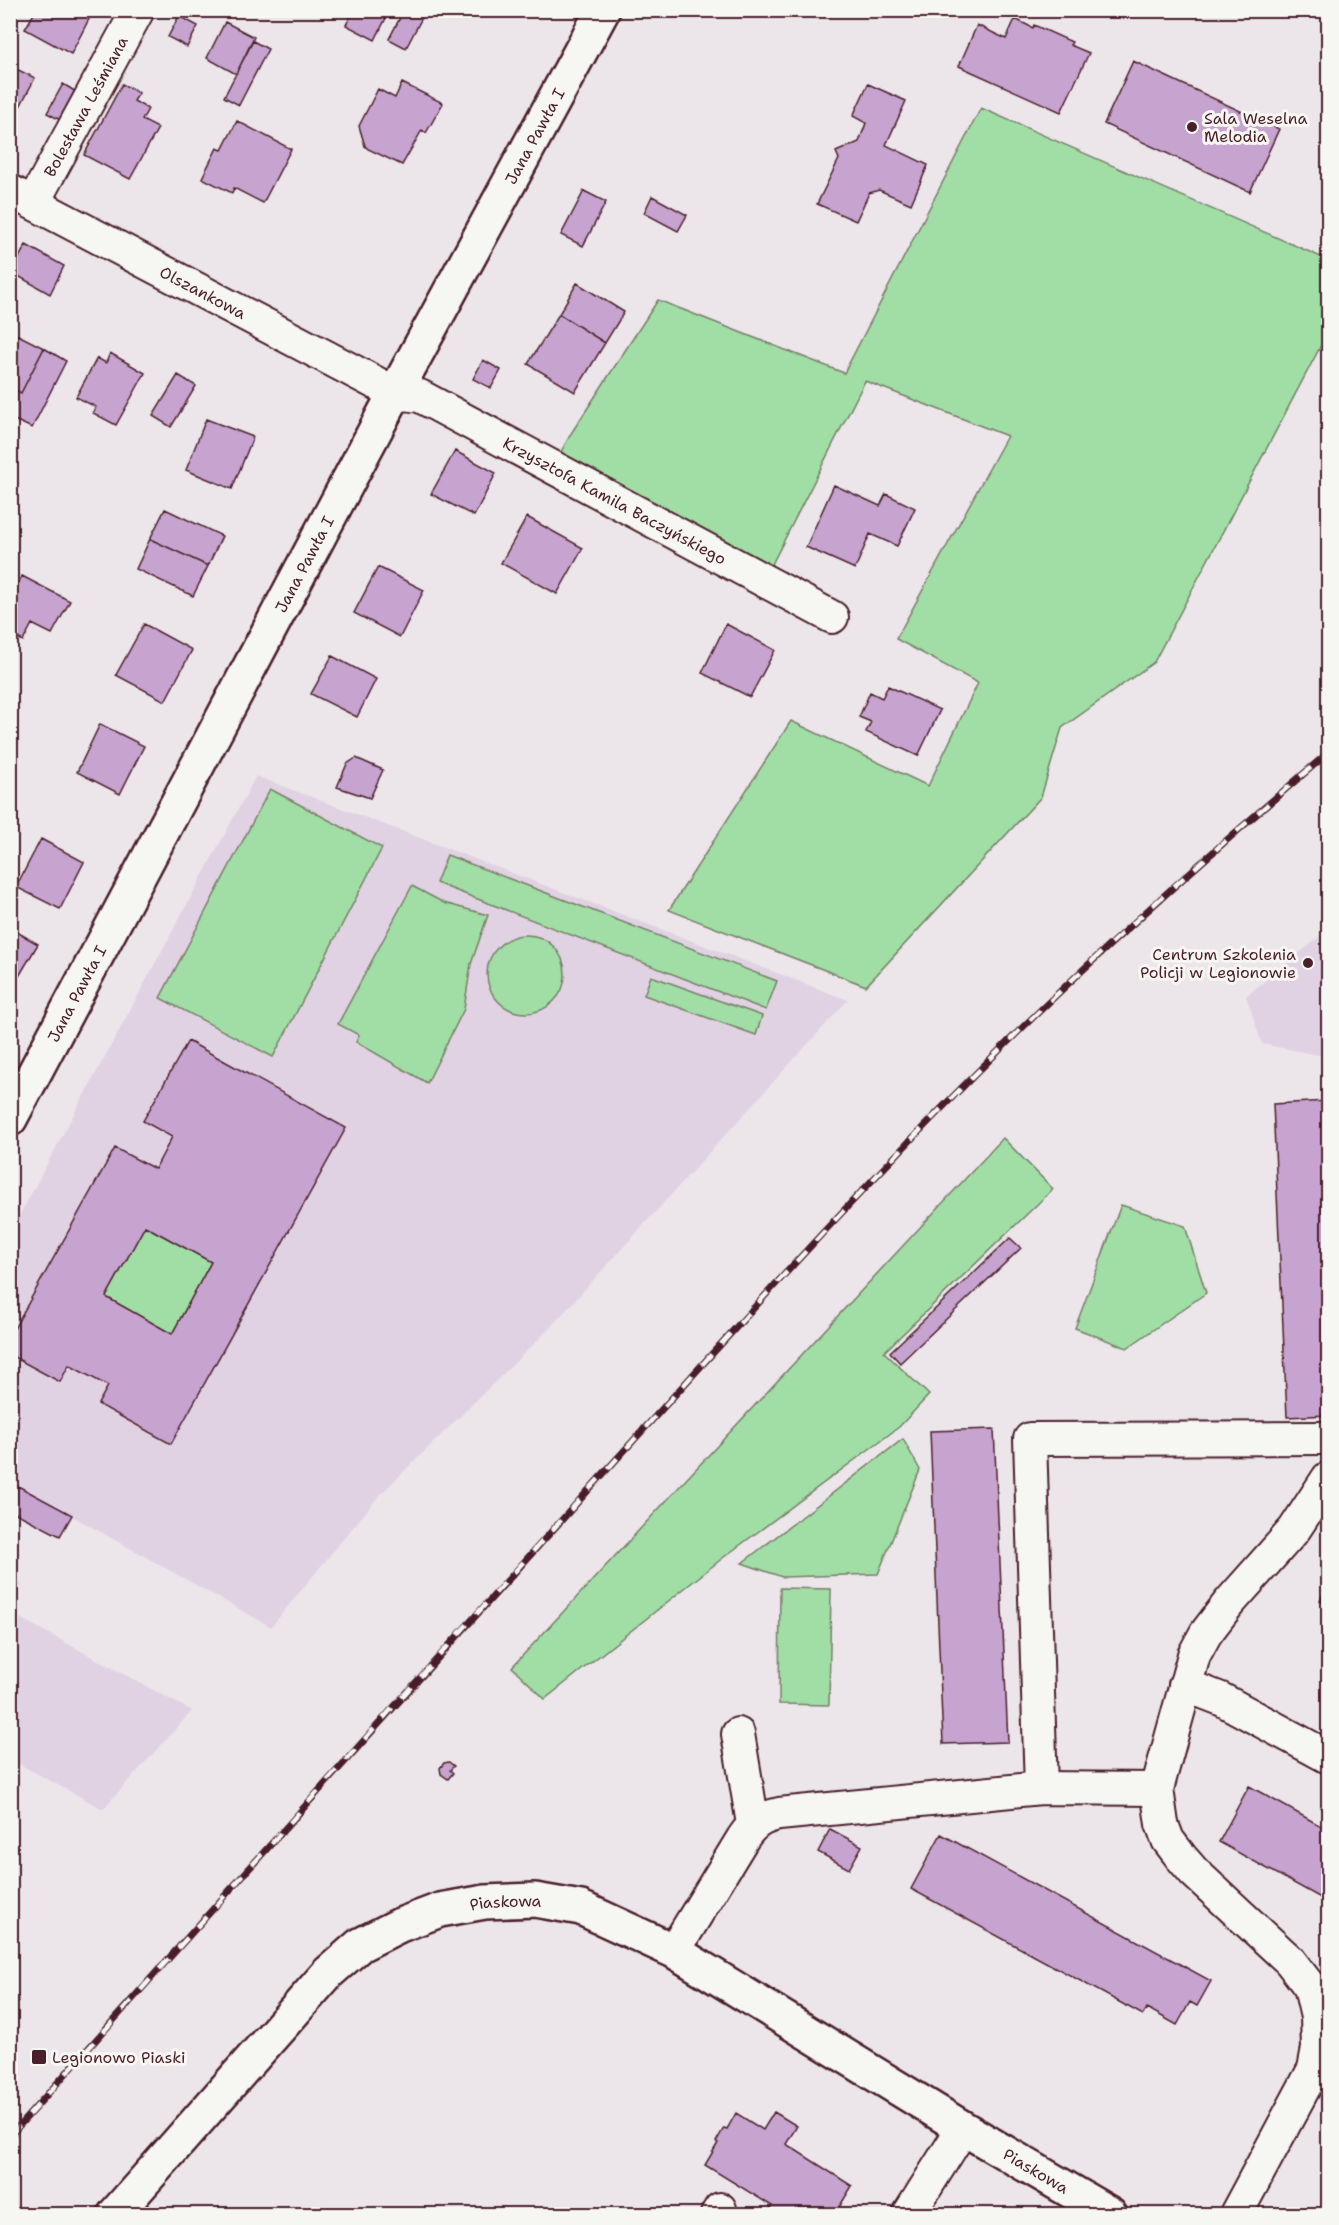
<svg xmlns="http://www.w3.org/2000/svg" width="1339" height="2225" font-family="'Shantell Sans',sans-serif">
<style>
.built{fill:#e1d2e3}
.green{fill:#a1dea5;stroke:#767e68;stroke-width:1.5}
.building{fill:#c6a4cf;stroke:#4a1f2b;stroke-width:1.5;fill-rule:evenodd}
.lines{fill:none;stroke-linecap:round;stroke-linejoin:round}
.street-casing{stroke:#4a1f2b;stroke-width:36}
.secondary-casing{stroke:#4a1f2b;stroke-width:38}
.street{stroke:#f6f6f2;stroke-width:32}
.secondary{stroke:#f6f6f2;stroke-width:33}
.rail-casing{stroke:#4a1f2b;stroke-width:7}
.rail{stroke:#f6f6f2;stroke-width:4.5;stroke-dasharray:14;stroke-linecap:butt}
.poi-dot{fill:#4a1f2b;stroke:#f6f6f2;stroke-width:2}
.labels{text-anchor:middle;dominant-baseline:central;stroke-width:6;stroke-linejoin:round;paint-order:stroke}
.street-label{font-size:16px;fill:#4a1f2b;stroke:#f6f6f2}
.poi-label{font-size:16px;fill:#4a1f2b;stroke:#f6f6f2;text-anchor:start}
</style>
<rect width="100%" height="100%" fill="#ece6eb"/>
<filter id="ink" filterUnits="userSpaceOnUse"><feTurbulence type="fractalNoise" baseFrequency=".0167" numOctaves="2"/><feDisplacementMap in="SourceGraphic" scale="12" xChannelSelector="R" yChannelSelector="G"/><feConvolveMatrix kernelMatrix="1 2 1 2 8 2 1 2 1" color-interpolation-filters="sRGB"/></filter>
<g filter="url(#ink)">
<path class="built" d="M256 776 848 1000 548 1330 378 1497 271 1627 11 1482V1231Z
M1328 930V1057L1262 1044 1246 996Z
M11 1613 192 1711 103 1809 11 1760Z"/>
<path class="green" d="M981 108 1328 260V332L1154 662 1062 728 1041 797 866 986 669 910 791 721 928 786 978 683 896 639 1007 436 865 381 768 572 557 459 572 432 658 300 844 373Z
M270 789 382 848 273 1057 160 998Z
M447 855 777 981 766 1010 436 883Z
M412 886 444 903 488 915 471 964 464 1009 427 1083 356 1042 359 1035 338 1024Z
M487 974a39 39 0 1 1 78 0a39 39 0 1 1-78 0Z
M651 976 762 1016 756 1035 644 995Z
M1003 1138 1053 1189 884 1352 929 1395 899 1427 724 1557 545 1699 512 1667Z
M1121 1205 1185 1226 1206 1293 1127 1348 1075 1328Z
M145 1226 211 1262 172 1334 106 1297Z
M903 1439 920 1470 878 1574 782 1577 742 1563Z
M780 1588 831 1589 829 1705 779 1704Z"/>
<path class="building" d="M36 10H78L90 17 71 54 25 29Z
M78 10H94L90 17Z
M354 10H390L375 40 346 25Z
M404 10H426L406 48 389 39Z
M179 16 198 26 187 47 168 37Z
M1015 19 1033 28 1034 25 1072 42 1070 45 1089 53 1061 112 959 66 977 25 1006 39Z
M225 22 254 37 236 74 207 58Z
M253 41 268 49 239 105 224 97Z
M1133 61 1279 129 1250 192 1104 124Z
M10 66 35 78 16 114 10 111Z
M402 83 443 103 426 133 422 130 402 165 368 149 365 146 359 126 378 89 395 98Z
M63 84 78 93 62 121 47 113Z
M122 84 139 93 134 101 148 109 142 120 158 128 130 179 84 155Z
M868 84 906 101 886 145 928 165 911 204 879 190 869 193 856 221 817 204 839 159 836 152 859 142 866 123 853 116Z
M237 121 291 149 263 203 234 188 232 193 202 178 217 148 222 150Z
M584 191 606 202 583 246 561 235Z
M652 196 687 215 678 231 644 213Z
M26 245 64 266 50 294 11 272Z
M577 283 624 312 605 343 559 314Z
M559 314 605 343 575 392 528 364Z
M10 331 44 348 21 393 10 387Z
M44 348 66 361 32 428 10 418V391L12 388 21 393Z
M110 353 145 373 116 425 93 413 96 407 76 397 97 358 106 363Z
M483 360 501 370 491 388 473 379Z
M178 375 196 386 171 427 153 416Z
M206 419 253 437 232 489 186 470Z
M455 451 496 473 474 516 431 494Z
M834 485 880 506 886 494 915 508 897 546 870 534 855 569 806 547Z
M165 509 222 536 208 566 150 539Z
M527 517 583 548 557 594 501 563Z
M150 539 208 566 193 596 136 569Z
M378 567 424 590 400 637 354 613Z
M22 576 70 601 52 634 32 624 23 641 10 634V598Z
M144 624 192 650 165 701 116 675Z
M726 624 775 650 750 697 702 673Z
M332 656 376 679 357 717 311 694Z
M888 686 940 710 918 756 866 732 871 722 859 717 870 692 882 698Z
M100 724 144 746 120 794 77 772Z
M356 758 383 770 370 798 337 787 347 764Z
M41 839 84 862 60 909 16 887Z
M10 928 38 944 18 978 10 974Z
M188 1041 346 1128 171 1444 98 1404 108 1386 69 1365 60 1382 10 1355V1336L115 1148 155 1169 172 1137 143 1121ZM145 1226 211 1262 172 1334 106 1297Z
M1328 1101V1415L1287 1417 1273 1104Z
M1010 1238 1021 1248 900 1363 890 1352Z
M994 1429 1008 1742 943 1744 930 1431Z
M18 1486 72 1515 60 1536 10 1510V1500Z
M10 1580 19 1585 10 1601Z
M1328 1585V1605L1320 1600Z
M449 1762 454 1766 450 1770 453 1773 448 1779 441 1774 440 1768 444 1763Z
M1249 1786 1328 1830V1902L1219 1842Z
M830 1829 862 1846 849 1869 818 1852Z
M941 1834 1211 1981 1197 2006 1190 2002 1177 2025 1147 2008 1143 2015 911 1889Z
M774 2112 797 2126 786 2144 852 2186 835 2214H767L772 2206 705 2165 718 2143 716 2142 724 2128 727 2129 736 2113 763 2130Z"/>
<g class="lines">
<g class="street-casing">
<g id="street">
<path id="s1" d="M10 191 395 393 420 396 832 617"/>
<path id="s2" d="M33 203 138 10"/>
<path d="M1185 1685 1221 1699 1328 1757"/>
<path d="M738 1734 753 1824"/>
<path d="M1041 1788 1030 1439 1328 1438"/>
<path d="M674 1951 743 1838C753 1823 761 1818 779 1814L1041 1788 1157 1789"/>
<path d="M717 2214 720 2209"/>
<path d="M909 2214 963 2128"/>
<path d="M1236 2214 1314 2069 1318 2048 1317 2017 1310 1987 1290 1961 1194 1872 1181 1857 1168 1840 1162 1824 1157 1789 1194 1655 1206 1633 1229 1603 1294 1530 1328 1478"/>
</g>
</g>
<g class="secondary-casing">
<g id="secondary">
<path id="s3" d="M10 1119 395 393 603 10"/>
<path id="s4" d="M115 2214 328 1973 360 1945 400 1925 440 1910 485 1902 535 1900 581 1908 674 1951 963 2128 1110 2214"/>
</g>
</g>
<use href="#street" class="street"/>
<use href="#secondary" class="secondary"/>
<g class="rail-casing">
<path id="rail" d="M10 2136C205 1919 398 1700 594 1484 734 1330 872 1174 1021 1029 1120 932 1223 842 1328 753"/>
</g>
<use href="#rail" class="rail"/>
</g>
</g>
<g class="poi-dot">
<circle cx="1192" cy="127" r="6"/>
<circle cx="1308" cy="963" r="6"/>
<rect x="31" y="2049" width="16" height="16" rx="3"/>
</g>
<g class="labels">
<g class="street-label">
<text stroke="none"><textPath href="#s2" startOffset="110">Bolesława Leśmiana</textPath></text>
<text stroke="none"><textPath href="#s3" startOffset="1114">Jana Pawła I</textPath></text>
<text stroke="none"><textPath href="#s1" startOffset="218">Olszankowa</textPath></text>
<text stroke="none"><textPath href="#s1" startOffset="681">Krzysztofa Kamila Baczyńskiego</textPath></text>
<text stroke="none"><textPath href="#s3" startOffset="628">Jana Pawła I</textPath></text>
<text stroke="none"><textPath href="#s3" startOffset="142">Jana Pawła I</textPath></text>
<text stroke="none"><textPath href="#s4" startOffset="518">Piaskowa</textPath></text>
<text stroke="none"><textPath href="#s4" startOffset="1120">Piaskowa</textPath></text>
</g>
<g class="poi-label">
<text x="1204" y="118">Sala Weselna<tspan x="1204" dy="18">Melodia</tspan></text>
<text x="1296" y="954" text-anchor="end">Centrum Szkolenia<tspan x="1296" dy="18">Policji w Legionowie</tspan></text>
<text x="52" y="2057">Legionowo Piaski</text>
</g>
</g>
<rect width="1339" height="2225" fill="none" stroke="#f6f6f2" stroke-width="36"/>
<rect x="18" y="18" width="1303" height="2189" fill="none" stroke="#4a1f2b" stroke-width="2" filter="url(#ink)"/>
</svg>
